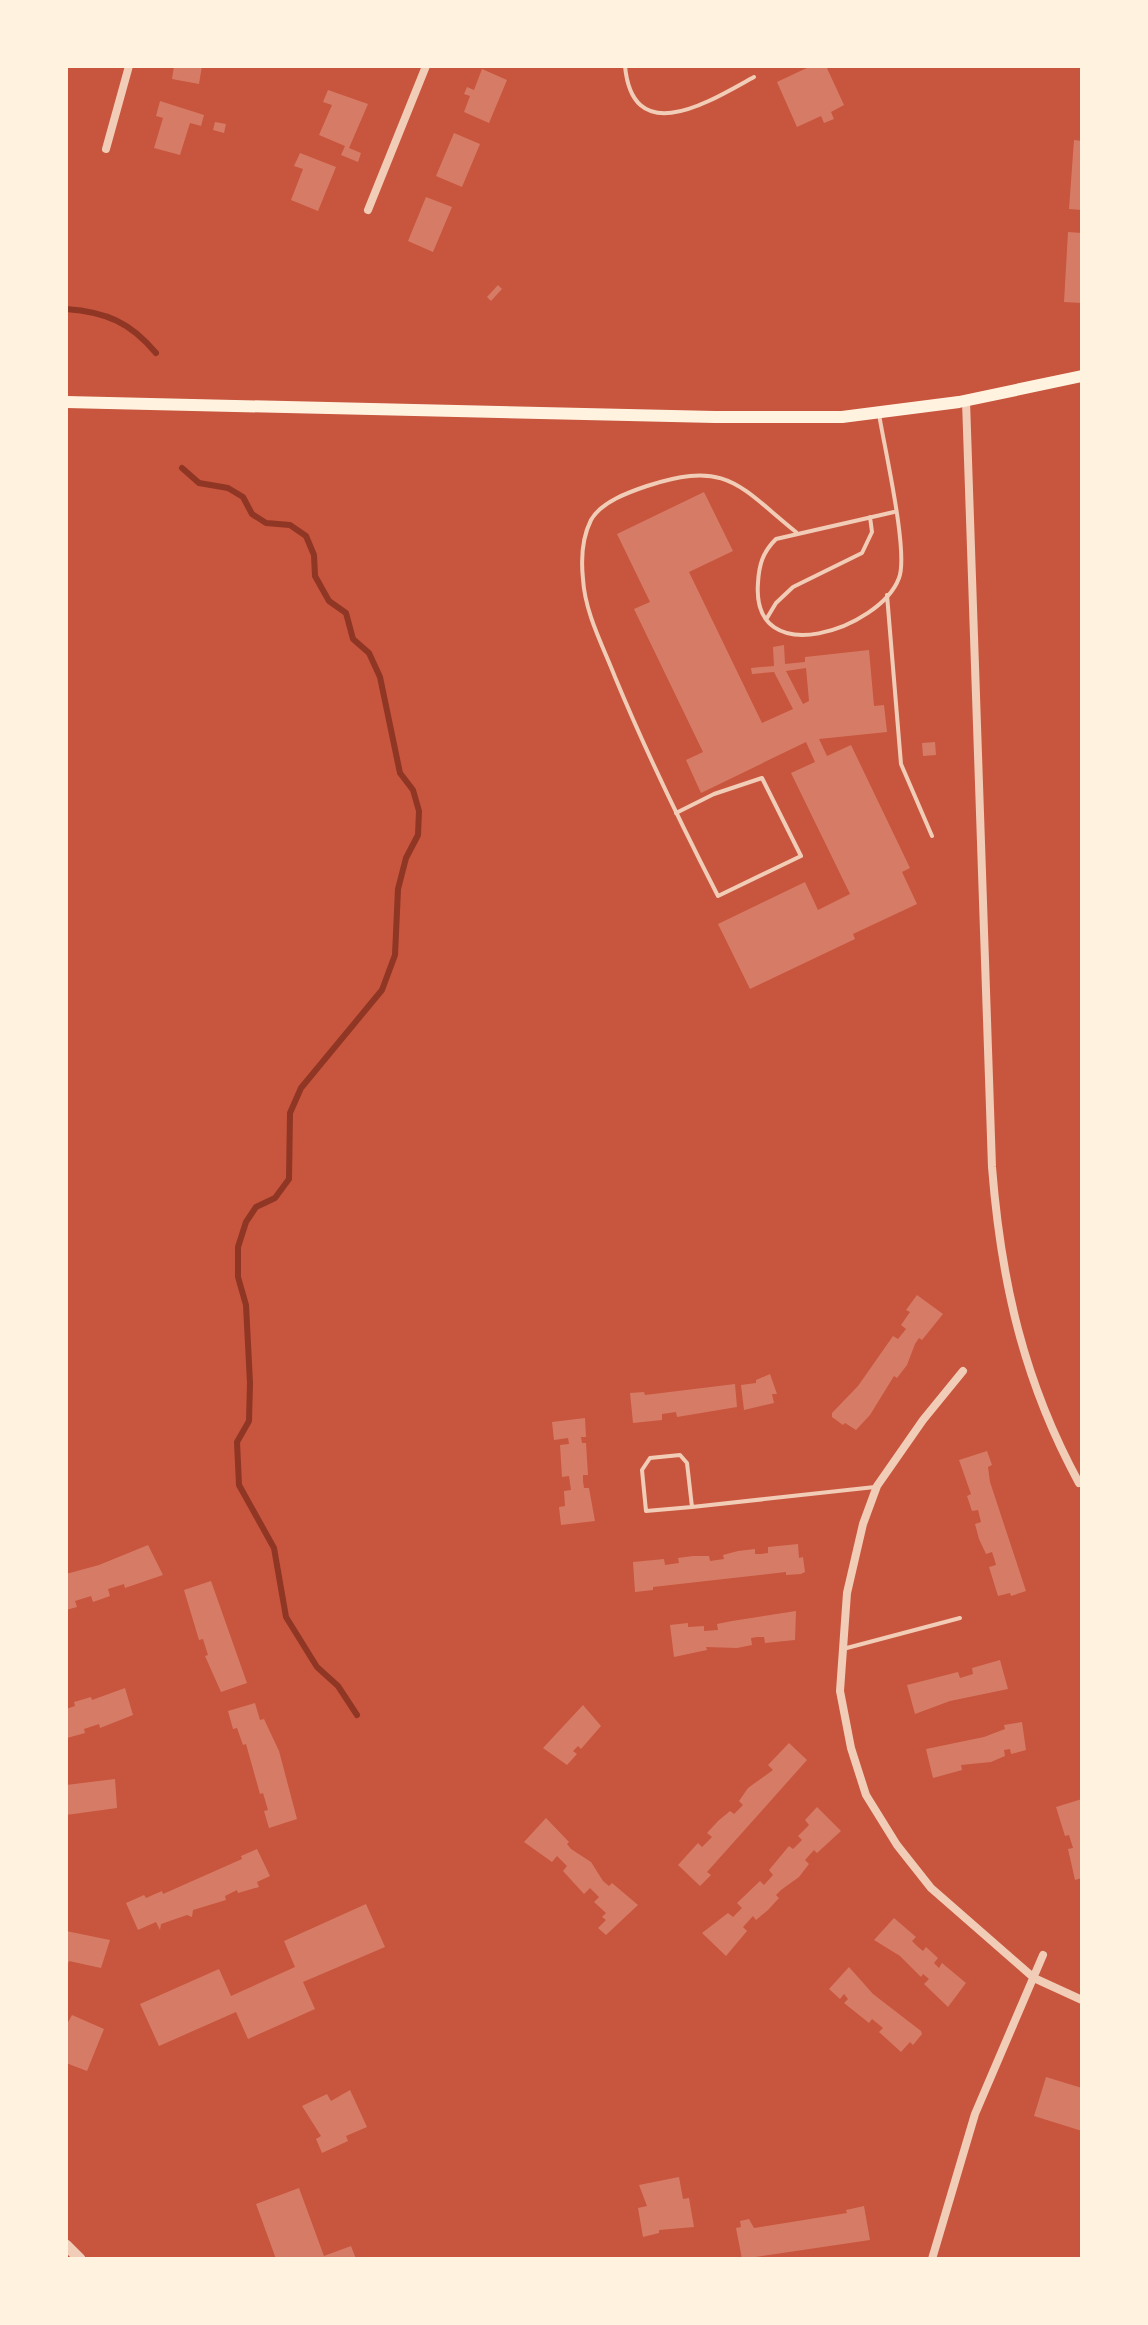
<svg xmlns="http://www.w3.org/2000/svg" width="1148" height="2325" font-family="'PT Sans Narrow',sans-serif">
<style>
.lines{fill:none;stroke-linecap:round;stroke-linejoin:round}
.stream{stroke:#8f3625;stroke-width:6}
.building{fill:#d67c66;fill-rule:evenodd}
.service{stroke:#f1ccb7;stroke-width:4}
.minor{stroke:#f1ccb7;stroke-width:8}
.tertiary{stroke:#f1ccb7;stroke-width:11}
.secondary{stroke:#fff3e0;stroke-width:12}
</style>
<rect width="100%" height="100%" fill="#c8553d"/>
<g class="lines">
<path class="stream" d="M66 309C106 312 130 322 156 353
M182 468 199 483 228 488 243 497 252 514 266 523 290 525 306 536 314 555 315 576 329 601 346 613 353 639 369 653 380 677 400 773 413 790 419 811 418 835 406 858 398 889 395 955 382 990 301 1088 290 1113 289 1179 275 1198 256 1207 246 1222 238 1247V1277L246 1305 250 1383 249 1421 237 1442 239 1485 274 1548 286 1617 317 1667 338 1686 357 1715"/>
</g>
<path class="building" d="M174 66H202L199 84 172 79Z
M811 66H826L844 105 831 112 834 119 824 123 821 116 797 127 777 82Z
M482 69 507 80 489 123 464 112 470 96 464 94 467 87 474 90Z
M328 90 368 104 349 148 361 153 358 162 341 155 345 146 319 135 332 105 323 102Z
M160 101 204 115 201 126 190 123 180 155 154 148 163 118 156 116Z
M215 122 226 124 224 133 213 130Z
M454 133 480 144 462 187 436 176Z
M1074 140 1082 141V210L1069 209Z
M300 153 336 167 318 211 291 200 303 169 294 166Z
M426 197 452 207 433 252 408 241Z
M1068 232 1082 233V303L1064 302Z
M498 285 502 289 491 301 487 297Z
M704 492 733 551 689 572 762 723 793 709 774 672 752 674 751 668 774 666 773 647 784 645 785 664 805 662V657L869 650 874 706 884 705 887 732 819 739 827 756 851 745 910 868 902 872 917 904 853 934 855 939 750 989 718 924 805 882 818 910 850 894 791 773 815 762 806 742 701 793 686 760 703 752 634 609 650 602 617 534ZM806 668 809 701 803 704 786 671Z
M935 742 936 755 923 756 922 743Z
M917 1295 943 1314 922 1340 919 1338 915 1344 907 1365 897 1378 894 1376 870 1415 856 1430 845 1423 843 1425 832 1417V1413L858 1386 893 1336 898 1339 906 1329 901 1325 910 1312 906 1310Z
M770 1374 777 1394H772L774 1403 744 1410 741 1385 756 1383V1380Z
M735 1384 737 1407 677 1417 676 1412 662 1414V1420L633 1423 630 1393 644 1392 645 1395Z
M585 1418 586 1437H581L582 1443H586L588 1475H583V1481L584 1488H589L595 1521 561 1525 559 1507 565 1506 564 1491 571 1490 569 1476 562 1477 560 1445 569 1444 568 1438 554 1440 552 1422Z
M987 1451 992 1465 988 1467 990 1482 1026 1591 1011 1596 1010 1593 998 1596 989 1567 996 1565 994 1558 992 1552 986 1554 979 1539 975 1524 981 1522 978 1510 972 1511 967 1496 971 1494 959 1460Z
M798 1544 799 1558 803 1557 805 1572 801 1574 786 1575V1572L653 1587V1590L635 1592 633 1562 664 1559 665 1565 679 1563 678 1558 693 1556H709L710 1561 724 1559 723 1555 738 1551 755 1549V1554H761L768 1553V1547Z
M148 1545 163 1575 125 1588 124 1584 108 1589 110 1596 93 1602 91 1596 75 1601 77 1607 66 1610V1574L99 1565Z
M211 1581 247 1683 221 1692 205 1656 208 1655 203 1639 199 1640 184 1590Z
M796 1611 795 1640 765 1643 764 1637H757L751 1638 752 1645 737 1648 706 1647 707 1650 674 1657 670 1625 688 1623V1627L704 1626V1631L718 1630 717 1624 732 1621Z
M1000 1660 1008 1689 950 1701 915 1714 907 1685 958 1672 960 1678 973 1674 972 1668Z
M125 1688 133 1715 100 1728 99 1724 84 1729 85 1733 67 1738 66 1709 75 1706 74 1702 91 1697 92 1700Z
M255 1703 260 1720 264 1719 279 1751 297 1819 269 1828 264 1811 268 1810 263 1793 260 1794 246 1744 243 1745 237 1728 233 1729 228 1711Z
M583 1705 601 1726 581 1749 578 1746 573 1751 577 1754 567 1765 543 1748Z
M1022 1722 1026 1750 1011 1754 1010 1749 1004 1750 1005 1756 991 1762 961 1765 962 1770 933 1778 926 1749 984 1737 1005 1729 1004 1725Z
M789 1743 807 1760 707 1872 711 1875 700 1886 678 1865 698 1843 702 1847 712 1837 707 1833 718 1821 730 1811 734 1814 743 1805 739 1801 748 1788 773 1770 768 1765Z
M115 1779 117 1808 66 1815V1785Z
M1082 1799V1878L1075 1880 1068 1849 1073 1848 1069 1835 1065 1836 1056 1807Z
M817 1807 841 1831 817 1853 814 1850 805 1860 809 1864 799 1877 781 1890 776 1895 779 1898 768 1910 756 1920 753 1916 743 1927 747 1931 726 1956 702 1933 728 1913 733 1917 742 1908 737 1903 760 1881 764 1885 773 1875 769 1870 789 1846 793 1849 802 1840 798 1836 809 1825 805 1820Z
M546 1818 569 1842 567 1844 571 1849 591 1862 603 1881 609 1886 612 1883 638 1905 606 1935 598 1928 606 1920 602 1917 606 1913 594 1902 599 1897 590 1888 584 1894 563 1871 567 1866 557 1856 552 1862 524 1842Z
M257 1849 270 1876 257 1882 259 1887 238 1893 237 1890 225 1896 226 1900 193 1910 192 1917 187 1915 161 1924 160 1930 156 1922 138 1930 126 1903 144 1895 146 1898 162 1891 163 1894 242 1859 241 1856Z
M366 1904 385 1947 303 1982 315 2009 248 2039 236 2012 159 2046 140 2004 219 1969 231 1996 295 1967 284 1941Z
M894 1918 916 1937 912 1941 917 1946 923 1951 926 1947 938 1958 934 1963 939 1968 942 1963 966 1983 948 2007 924 1984 929 1979 923 1974 921 1977 900 1956 874 1940Z
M66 1931 110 1940 101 1968 69 1961 66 1969Z
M849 1967 873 1994 921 2031 922 2034 913 2045 910 2042 901 2052 879 2032 883 2028 877 2023 872 2019 869 2023 844 2003 848 1999 844 1994 840 1999 829 1989Z
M72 2015 104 2029 87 2071 66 2063V2026Z
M1046 2077 1082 2088V2131L1034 2116Z
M350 2090 367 2127 346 2136 348 2141 322 2153 316 2139 321 2136 302 2106 327 2094 331 2101Z
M679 2177 683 2199 689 2198 694 2227 659 2230V2233L643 2237 638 2208 647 2206 639 2185Z
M299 2188 324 2256 351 2246 356 2259H276L256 2204Z
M864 2206 870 2240 742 2259 736 2228 741 2227 740 2221 749 2219 754 2228 847 2213 846 2210Z"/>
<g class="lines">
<path class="service" d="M625 66C633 151 712 100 754 77
M879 414C884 446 909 553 899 578 880 629 751 673 758 583 759 564 763 552 776 539L894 512
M887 595 901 764 932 836
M767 618 776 603 793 587 862 553 872 532 870 517
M676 813 714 794 762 778 801 856 718 896C681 824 646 752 615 677 603 646 585 613 583 579 581 560 582 538 591 520 601 502 629 492 647 486 727 460 738 485 796 532
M680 1455 687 1463 692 1507 646 1511 642 1470 650 1458Z
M692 1507 875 1487
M843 1649 960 1618"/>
<path class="minor" d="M106 149 129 66
M368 210 426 66
M966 401 992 1167C1001 1282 1024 1382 1079 1483
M963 1371 923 1420 877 1486 863 1524 847 1593 840 1691 851 1748 866 1795 897 1845 931 1888 1034 1978 1082 2000
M932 2259 975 2114 1043 1955"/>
<path class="tertiary" d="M66 2245 80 2259"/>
<path class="secondary" d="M66 402 715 417H842L959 402 1082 376"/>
</g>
<rect width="1148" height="2325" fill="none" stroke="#fff3e0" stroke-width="136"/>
</svg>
